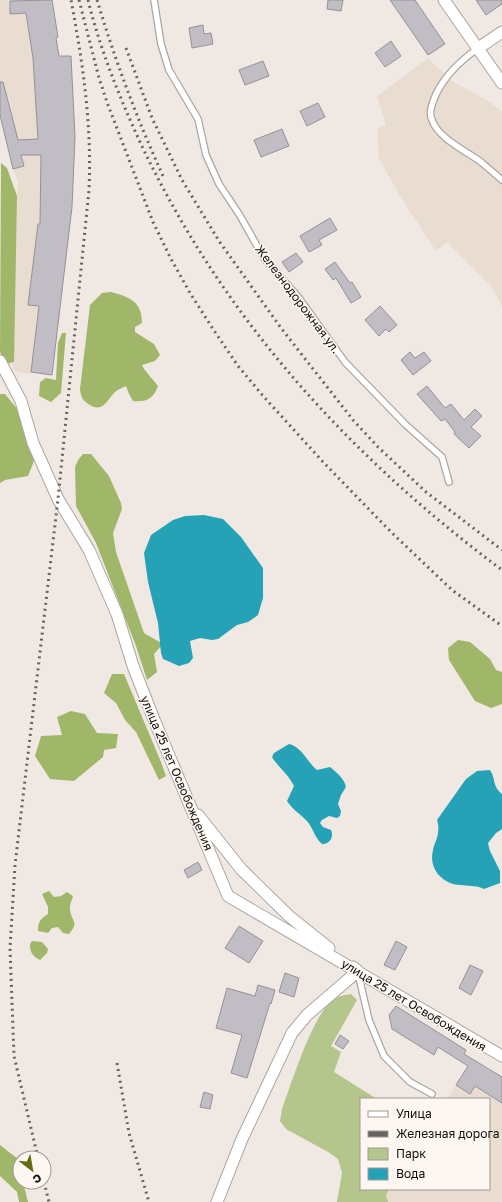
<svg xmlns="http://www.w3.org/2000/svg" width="502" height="1202" font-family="'Golos Text',sans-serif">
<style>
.built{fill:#e9dcd1}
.green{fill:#b4c68c}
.forest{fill:#a0b769}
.water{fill:#26a2b7}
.building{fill:#c1bdc4;stroke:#959198}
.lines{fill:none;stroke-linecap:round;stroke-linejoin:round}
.lane-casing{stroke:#ada6a1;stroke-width:8}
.street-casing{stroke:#ada6a1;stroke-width:13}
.lane{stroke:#fff;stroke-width:5.5}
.street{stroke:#fff;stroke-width:11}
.rail{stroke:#676360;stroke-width:3;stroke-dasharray:2 4;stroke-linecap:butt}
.labels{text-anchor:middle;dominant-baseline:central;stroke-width:3;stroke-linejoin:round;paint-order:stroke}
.street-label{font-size:12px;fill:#110f0d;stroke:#fdf6f1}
</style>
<rect width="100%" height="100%" fill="#f0e9e3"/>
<path class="built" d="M0 0H52L58 37 56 38 59 56H71L75 137 72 207 52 375 31 372 30 374 14 371 7 332 18 182 13 169 0 115Z
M428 58 452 81 485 99 502 111V306L492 287 447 242 436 251 402 199 379 159 377 129 386 125 377 96Z
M473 1059 502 1077V1202H388L386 1195 389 1189H489V1099H447Z"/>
<path class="green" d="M351 994 357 1000 331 1046 341 1052 334 1072 377 1099H361V1189H389L386 1195 388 1202H337L342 1173 338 1159 328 1152 286 1129 280 1121 282 1109C291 1084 313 1014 333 1000 339 996 344 995 351 994Z"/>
<path class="forest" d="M1 163 7 168 17 196 14 362 5 364 0 352Z
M111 292C129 297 142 301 142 323L135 327V332L154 344 160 355 155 361 142 365 144 369 158 386C153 399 147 402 133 401L129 394 126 386C123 388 118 389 115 392 107 400 103 413 90 405 83 401 81 398 80 389L90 305 102 293Z
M62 333H66L61 393 51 402 39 396 40 382 46 378 56 380 58 343Z
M0 394H5L18 410 34 461 28 476 5 480 0 483Z
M83 454H91L109 476 121 503 122 509 113 533 116 552 144 633 163 644 154 654 157 672 147 680 136 646 96 543 76 506 75 467 78 460Z
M458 640 470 642 490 659 496 670 502 672V704L491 708 475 701 449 660 448 648Z
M112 674H124L161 762 166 776 159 780 136 732 125 720 116 703 104 693Z
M71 711 85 714 97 733 118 734 116 748 104 750 103 757 74 781 50 779 35 756 41 736 62 735 57 717Z
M49 891 54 897 61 896 67 892 73 896C72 900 69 906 70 909 71 922 80 921 69 934L63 933 58 927 52 928 48 933 38 931C38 922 40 919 48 914V907L42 894Z
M32 941 42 942 48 949 47 953 40 960C32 956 30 952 30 944Z
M0 1145 18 1159 20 1168V1182H23L28 1202H19L17 1192 0 1176Z"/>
<path class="water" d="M204 515 223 519 241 537 263 568V598L258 615 248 622 237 625 218 639 212 640 200 638 190 641 193 658 189 663 179 666 163 659 161 653 158 623 148 582 144 553 151 535 173 520 185 516Z
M289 744C301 746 308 763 317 770L330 767C336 772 344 778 346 787L341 795 338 804 341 811 340 816 337 818 329 816 322 820 320 823 323 827 331 830C334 837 330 844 322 844 314 837 313 827 306 820 299 813 292 809 287 801L294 786C288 774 279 768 272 757L274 753Z
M490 770C496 779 492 786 502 794V829L496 833 488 843 490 851 500 871V883L484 889C478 885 462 886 453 884 438 879 429 866 433 850 434 844 438 838 438 832 439 828 438 823 437 820L466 779 477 771Z"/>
<path class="building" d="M52 0 58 37 56 38 59 56H71L75 137 72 207 52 375 31 372 39 306 28 305 38 224H40L41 155H21L24 166 13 169 0 115V82H3L18 140 38 139 33 58 26 13 10 14V1Z
M328 0H343L341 11 327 9Z
M390 0H415L445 44 428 55Z
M476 0H502V4L486 15Z
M203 25 204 34 211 33 213 44 192 48 189 28Z
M391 41 401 56 385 67 375 53Z
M263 61 269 76 245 85 239 70Z
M318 103 325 117 307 126 300 111Z
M282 129 289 146 261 157 254 140Z
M330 218 337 230 319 240 322 245 309 252 300 236Z
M296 253 303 262 289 272 282 262Z
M335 262 350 283 352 282 361 297 351 303 336 278 333 280 325 269Z
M380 306 397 325 389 332 386 329 379 336 365 320Z
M410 352 415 358 424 352 431 361 413 375 401 360Z
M427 386 445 408 451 404 464 420 475 409 482 416 471 427 481 436 469 448 454 434 455 432 445 419 441 421 417 394Z
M198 862 202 870 188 878 184 870Z
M239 926 263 941 249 963 225 948Z
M396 941 407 947 395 970 384 965Z
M470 965 483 971 471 995 459 988Z
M285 973 299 978 294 997 279 992Z
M258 985 275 990 271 1004 270 1003 247 1078 231 1073 242 1035 216 1028 227 988 255 996Z
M396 1006 466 1050 464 1054 502 1077V1103L475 1086 470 1094 456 1085 468 1066 438 1047 434 1055 392 1029 389 1015Z
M340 1035 349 1041 343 1049 335 1044Z
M204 1092 213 1095 210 1109 200 1107Z"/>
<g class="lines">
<g class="lane-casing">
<path id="lane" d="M154 0 161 44 169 70 198 119 206 155 219 184 239 214 264 258 299 298 345 362 406 425 442 457 449 482
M477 49C460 61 446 74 436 94 433 102 428 112 432 120 438 138 466 151 481 162 488 168 495 174 502 180
M358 973 369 1020 384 1056 410 1082 432 1094"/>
</g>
<g class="street-casing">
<path id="street" d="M444 0 502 83
M477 49 502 32
M0 361 21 401 33 443 58 499 89 550 117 614 133 666 155 722 228 896 502 1056
M198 815 241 869 289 916 329 948
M217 1202 242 1139 292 1033 307 1015 358 971 353 967"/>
</g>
<use href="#lane" class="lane"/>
<use href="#street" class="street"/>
<path class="rail" d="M79 0 99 78 108 105 153 222 170 257 190 293 213 329 238 366 264 397 324 463 391 532 452 590 502 626
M88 0C100 49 119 96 140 142 222 317 348 455 502 570
M97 0C115 60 137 119 163 176
M126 48 152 118 182 180 219 241 281 328 353 420 378 447 426 492 502 550
M117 1063 129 1133 149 1202
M38 1158 14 1056 10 948 15 865 58 499 89 190C92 126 83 63 71 0
M44 1182 49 1202"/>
</g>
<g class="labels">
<g class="street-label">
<text transform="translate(298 299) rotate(53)">Железнодорожная ул.</text>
<text transform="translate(177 773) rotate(67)">улица 25 лет Освобождения</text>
<text transform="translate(414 1005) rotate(31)">улица 25 лет Освобождения</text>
</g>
</g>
<rect x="360" y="1098" width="130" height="92" fill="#fdf6f1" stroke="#9f9a96"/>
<rect x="368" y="1111" width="20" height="6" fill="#ffffff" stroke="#9f9a96"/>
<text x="396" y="1118" font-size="12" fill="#110f0d">Улица</text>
<rect x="368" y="1131" width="20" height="6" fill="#676360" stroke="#9f9a96"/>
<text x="396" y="1138" font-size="12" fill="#110f0d">Железная дорога</text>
<rect x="368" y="1148" width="20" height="12" fill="#b4c68c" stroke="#9f9a96"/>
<text x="396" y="1158" font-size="12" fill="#110f0d">Парк</text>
<rect x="368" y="1168" width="20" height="12" fill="#26a2b7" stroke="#9f9a96"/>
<text x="396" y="1178" font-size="12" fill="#110f0d">Вода</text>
<g transform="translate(32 1170) rotate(149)"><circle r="19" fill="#fdf6f1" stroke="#9f9a96"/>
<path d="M0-3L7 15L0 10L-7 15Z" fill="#646c11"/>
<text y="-6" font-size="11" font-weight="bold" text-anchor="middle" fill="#110f0d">С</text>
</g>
</svg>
